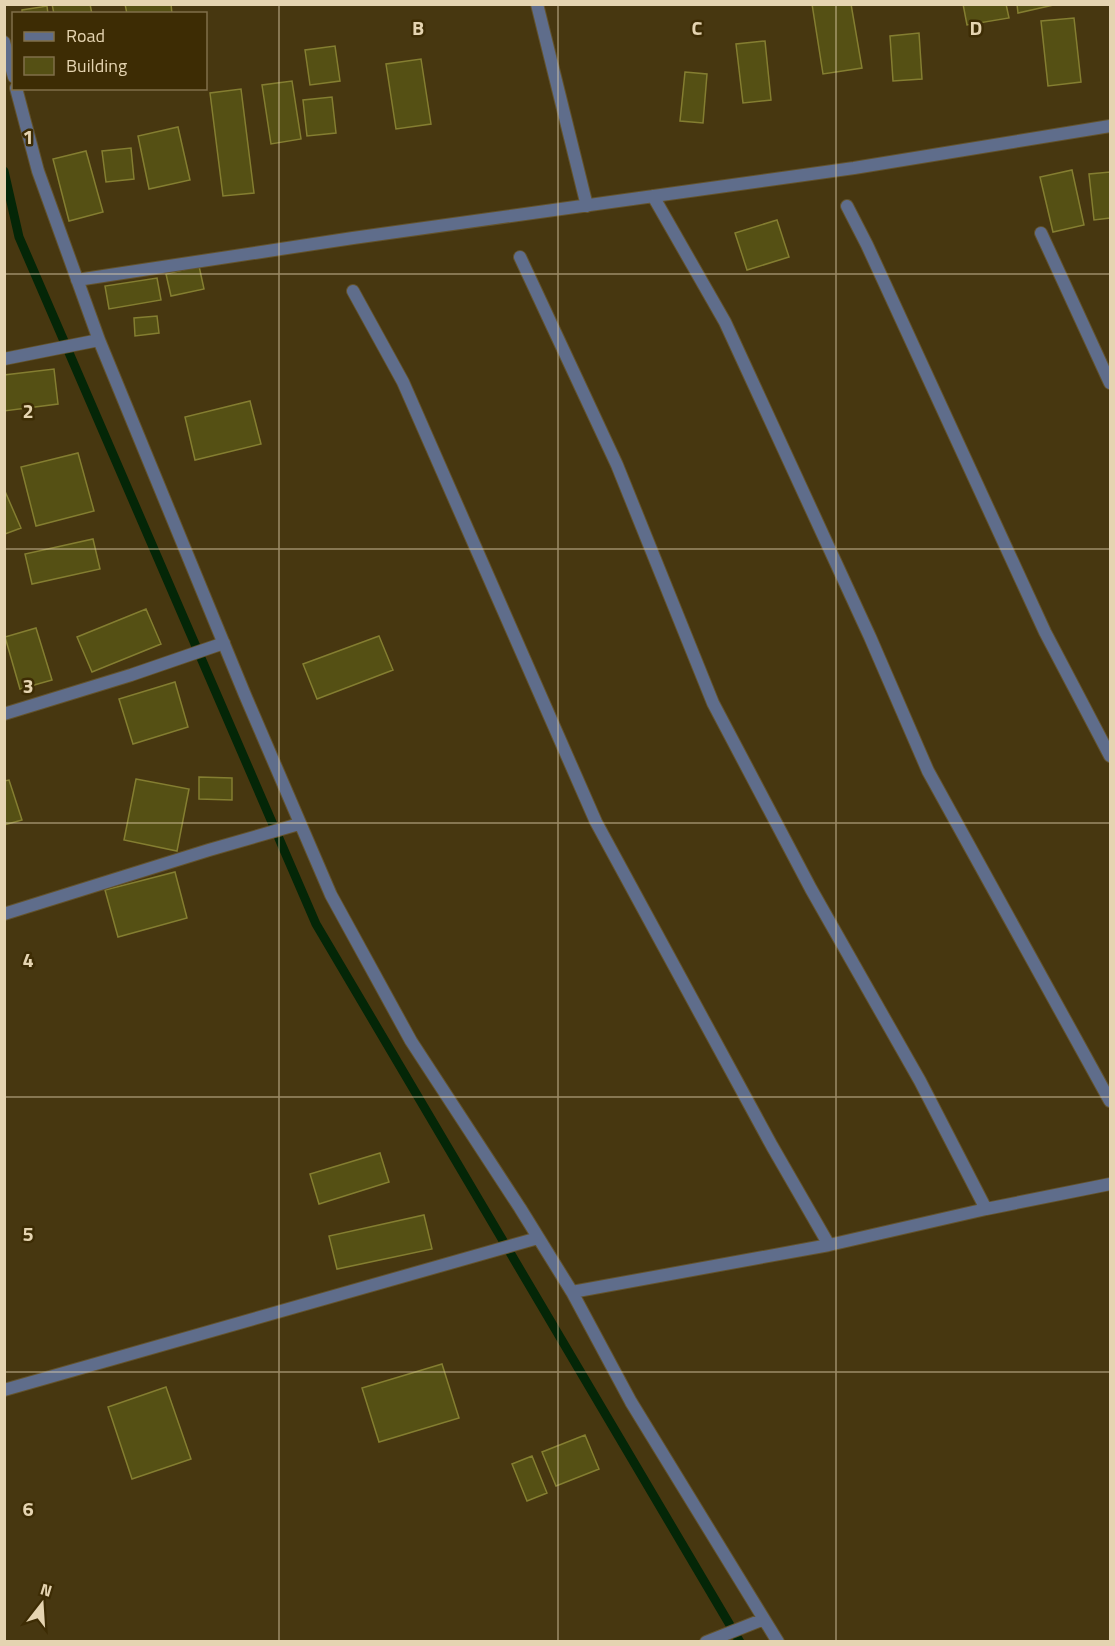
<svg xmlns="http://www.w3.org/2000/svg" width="1115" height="1646" font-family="'Titillium Web',sans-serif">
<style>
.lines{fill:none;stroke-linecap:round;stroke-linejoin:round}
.stream{stroke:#042607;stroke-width:9}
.building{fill:#555014;stroke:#847e31;stroke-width:1.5}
.minor-casing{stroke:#63532d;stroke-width:14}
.minor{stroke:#5f6d8b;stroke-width:12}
.grid{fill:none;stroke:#e5d4b1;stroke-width:1.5;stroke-opacity:0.55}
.grid-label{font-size:20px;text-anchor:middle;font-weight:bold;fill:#e5d4b1;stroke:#3d2c04;stroke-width:5;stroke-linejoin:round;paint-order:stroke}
</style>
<rect width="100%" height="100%" fill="#473710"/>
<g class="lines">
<path class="stream" d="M4 171 19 237 316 924 740 1642"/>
</g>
<path class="building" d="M52 4H90L92 14H54Z
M125 4H171L172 14H127Z
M812 4H851L862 68 823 74Z
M963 4H1006L1009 18 967 25Z
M1017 4H1058L1018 13Z
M47 6 48 14H22V10Z
M1074 18 1081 82 1048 86 1041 21Z
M919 33 922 79 893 81 890 36Z
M765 41 771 100 743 103 736 44Z
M335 46 340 81 310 85 305 50Z
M421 59 431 124 396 129 386 64Z
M685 72 707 74 703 123 680 121Z
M292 81 301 139 271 144 262 85Z
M241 89 254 193 223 196 210 93Z
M332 97 336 133 307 136 303 100Z
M178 127 190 180 149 189 138 136Z
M131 148 134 179 106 182 102 151Z
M86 151 103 212 69 221 53 159Z
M1072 170 1084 225 1053 232 1040 177Z
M1110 172V218L1094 220 1089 174Z
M777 220 789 257 747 270 735 233Z
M199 266 204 289 171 296 166 274Z
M157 278 161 300 109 309 105 286Z
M157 316 159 333 135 336 134 318Z
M54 369 58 404 4 411V375Z
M250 401 261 444 195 460 185 417Z
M78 453 94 511 36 526 21 467Z
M4 489 21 528 5 534H4Z
M93 539 100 569 32 584 25 554Z
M146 609 161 644 92 672 77 637Z
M36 628 52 680 20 689 5 637Z
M379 636 393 670 317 699 303 664Z
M175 682 188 727 133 744 119 699Z
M199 777 232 778V800L199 799Z
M136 779 189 789 177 851 124 840Z
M9 780 22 820 4 825V781Z
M175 872 187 918 118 937 105 890Z
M380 1153 389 1182 319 1204 310 1174Z
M424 1215 432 1249 337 1269 329 1236Z
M442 1364 459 1418 379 1442 362 1388Z
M166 1387 191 1459 132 1479 108 1407Z
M585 1435 599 1469 556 1486 542 1452Z
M532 1456 547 1493 527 1501 512 1464Z"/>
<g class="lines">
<g class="minor-casing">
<path id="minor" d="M537 4 587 206
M4 42 14 77
M16 88 38 171 99 340 245 695 331 895 411 1041 520 1208 572 1292 631 1402 778 1642
M653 196 725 322 870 637 928 771 1110 1101
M847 206 867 245 1045 632 1110 756
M1041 233 1110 383
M520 257 617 465 713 703 811 889 920 1081 986 1209
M77 280 353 238 854 168 1110 126
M353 291 403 382 596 822 772 1146 829 1245
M4 359 99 340
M4 714 131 675 224 643
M4 914 209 850 299 824
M572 1292 829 1245 986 1209 1110 1184
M4 1390 538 1238
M706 1642 764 1619"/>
</g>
<use href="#minor" class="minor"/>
</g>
<path class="grid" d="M279 4V1642M558 4V1642M836 4V1642M4 274H1110M4 549H1110M4 823H1110M4 1097H1110M4 1372H1110"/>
<g class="grid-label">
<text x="418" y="35">B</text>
<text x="697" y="35">C</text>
<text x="976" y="35">D</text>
<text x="28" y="144">1</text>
<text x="28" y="418">2</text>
<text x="28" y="693">3</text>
<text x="28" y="967">4</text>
<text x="28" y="1241">5</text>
<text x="28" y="1516">6</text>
</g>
<rect width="1115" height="1646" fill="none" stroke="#e5d4b1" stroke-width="12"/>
<rect x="12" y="12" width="195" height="78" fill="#3d2c04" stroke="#806f49" stroke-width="1.5"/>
<rect x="24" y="32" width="30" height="9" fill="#5f6d8b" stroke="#806f49" stroke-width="1.5"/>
<text x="66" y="42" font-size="18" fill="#e5d4b1">Road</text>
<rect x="24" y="57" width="30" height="18" fill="#555014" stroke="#806f49" stroke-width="1.5"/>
<text x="66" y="72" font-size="18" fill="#e5d4b1">Building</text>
<g transform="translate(42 1604) rotate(17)" stroke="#3d2c04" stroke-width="4.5" paint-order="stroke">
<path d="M0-4.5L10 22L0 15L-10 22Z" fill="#e5d4b1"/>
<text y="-9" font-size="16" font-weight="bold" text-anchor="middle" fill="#e5d4b1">N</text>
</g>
</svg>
